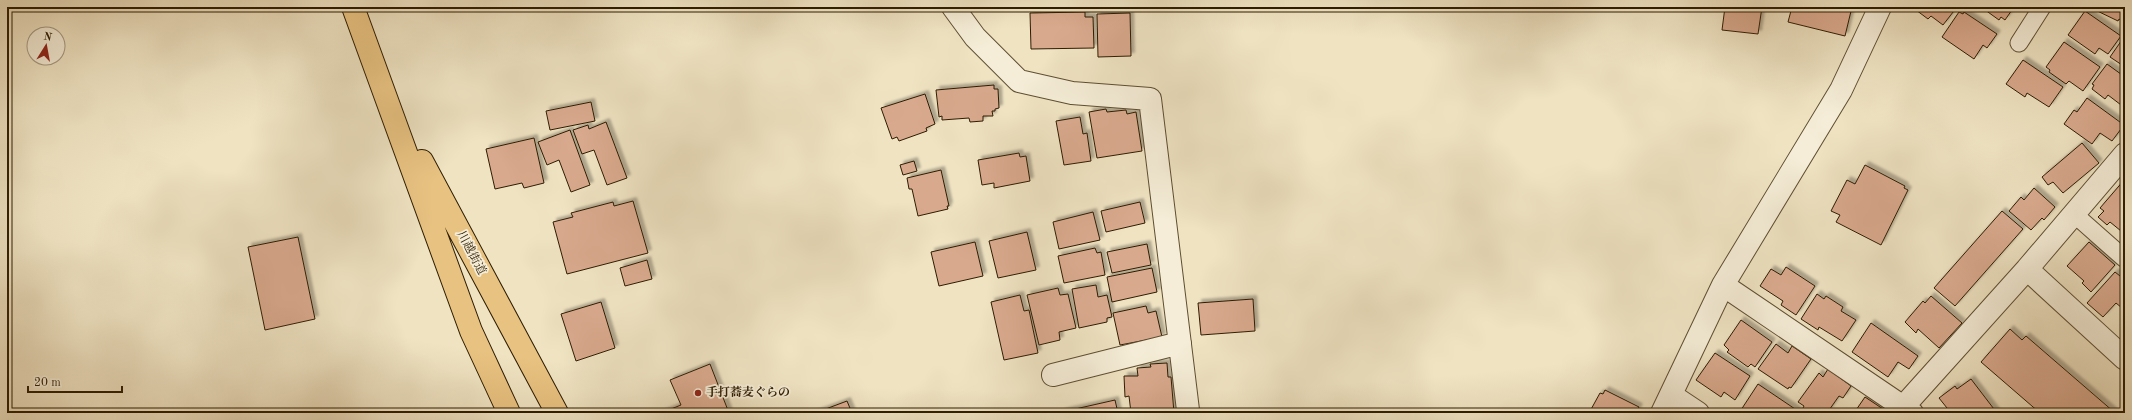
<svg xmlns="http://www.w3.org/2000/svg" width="2132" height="420" font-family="'Old Standard TT','Noto Serif JP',serif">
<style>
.building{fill:#d9a98d;stroke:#2d1c02;filter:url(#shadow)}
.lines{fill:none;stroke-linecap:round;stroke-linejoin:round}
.lane-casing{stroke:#5e4e32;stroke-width:19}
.street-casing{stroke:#5e4e32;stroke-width:24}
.highway-casing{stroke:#2d1c02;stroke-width:24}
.lane{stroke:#f5edd7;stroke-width:17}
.street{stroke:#f5edd7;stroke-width:22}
.highway{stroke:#e8c281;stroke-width:22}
.poi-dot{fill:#8f2418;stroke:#f5edd7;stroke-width:1.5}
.labels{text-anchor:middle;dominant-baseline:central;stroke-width:3.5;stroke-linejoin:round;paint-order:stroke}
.street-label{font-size:12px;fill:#2d1c02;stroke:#f5edd7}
.poi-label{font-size:12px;font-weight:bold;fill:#2d1c02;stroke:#f5edd7;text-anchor:start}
</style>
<defs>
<filter id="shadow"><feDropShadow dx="3.5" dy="-3.5" stdDeviation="1" flood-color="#0004"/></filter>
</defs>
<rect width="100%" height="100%" fill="#efe3c2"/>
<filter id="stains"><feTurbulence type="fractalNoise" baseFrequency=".005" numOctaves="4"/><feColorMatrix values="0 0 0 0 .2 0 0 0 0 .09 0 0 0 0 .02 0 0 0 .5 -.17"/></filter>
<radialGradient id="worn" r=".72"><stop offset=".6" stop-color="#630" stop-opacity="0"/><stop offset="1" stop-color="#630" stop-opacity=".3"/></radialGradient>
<path class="building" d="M1725 7H1762L1758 34 1722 30Z
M1792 7H1852L1845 36 1788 22Z
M1912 7H1957L1943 25 1931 16 1928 19Z
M1981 7H2014L2005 20 2001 17 1999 20Z
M2089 7H2125V14L2122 21 2119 19 2118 21Z
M2085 11 2121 36 2108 54 2099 48 2095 54 2068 35Z
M1085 12V17H1093L1094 48 1031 49 1030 13Z
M1959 12 1963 14 1964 12 1997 34 1987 48 1983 45 1974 59 1942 37Z
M1130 13 1131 56 1098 57 1097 14Z
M2124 37 2125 38V67L2110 57Z
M2064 42 2100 67 2083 91 2069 81 2066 84 2049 72 2050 70 2046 67Z
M2023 60 2063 87 2049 107 2027 93 2025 97 2006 84Z
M2107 64 2125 77V108L2108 95 2105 99 2092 89 2094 85 2092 84Z
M994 85V89H998L999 108 995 109V111H992L993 116H983V121L970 122 969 118 942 120V116L939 117 936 90Z
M925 94 935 124 926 128 927 131 899 141 897 137 892 139 881 108Z
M2087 98 2124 125 2112 141 2100 133 2092 144 2064 124 2074 110 2077 112Z
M591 102 595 121 550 130 546 111Z
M1106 109 1107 112 1126 110 1127 114 1136 112 1142 151 1097 158 1089 112Z
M1080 117 1083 134 1087 133 1091 161 1064 165 1056 121Z
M606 122 627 178 607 185 594 150 582 154 573 130 588 125 589 129Z
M570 130 590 185 571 192 559 160 547 165 538 142Z
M534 138 544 183 524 188 522 183 495 189 486 149Z
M2082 143 2099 163 2063 193 2053 182 2048 185 2042 177Z
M1019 153 1020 157 1026 156 1030 181 994 188V183L982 185 978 160Z
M914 161 917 171 903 175 900 165Z
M1865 165 1905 186 1904 188 1908 190 1881 245 1836 222 1840 215 1831 211 1847 180 1855 184Z
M941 170 949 206H947L948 209 918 216 912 189H909L907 178Z
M2125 179V226L2121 231 2110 222 2107 225 2098 217 2104 211 2100 208Z
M2034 188 2055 207 2044 220 2042 218 2031 230 2009 211 2021 197 2024 200Z
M633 201 648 253 567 274 553 222 573 217 571 213 613 202 614 206Z
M1140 202 1145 223 1106 232 1101 211Z
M2002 211 2023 229 1955 306 1934 288Z
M1093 212 1100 240 1059 249 1053 222Z
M1027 232 1036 270 998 278 989 241Z
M298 237 315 319 265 330 248 247Z
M975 242 983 276 939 286 931 252Z
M2089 242 2115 265 2091 292 2082 283 2084 281 2067 266Z
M1147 244 1151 265 1112 273 1107 252Z
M1095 248 1097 253 1101 252 1105 275 1064 283 1058 256Z
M647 260 652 279 625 286 620 268Z
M1786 267 1815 286 1796 315 1781 305 1783 301 1760 286 1771 269 1781 275Z
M1152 268 1157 292 1112 302 1107 277Z
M2115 272 2125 280V305L2122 308 2116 303 2103 317 2087 303Z
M1096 285 1098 297 1107 295 1112 317 1107 318V322L1079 328 1072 289Z
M1058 288 1060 295 1068 294 1076 328 1059 332 1060 340 1039 345 1027 295Z
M1817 294 1824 299 1826 296 1843 307 1841 311 1856 320 1842 341 1819 327 1818 330 1801 319Z
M1020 295 1024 311 1029 310 1038 353 1004 360 991 302Z
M1931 296 1962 323 1939 348 1918 329 1916 333 1905 322 1923 301 1925 303Z
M1253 299 1255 331 1201 335 1198 303Z
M601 302 615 348 576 361 561 314Z
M1146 306 1148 313 1156 311 1162 337 1120 345 1113 313Z
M1741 320 1772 342 1755 367 1751 364 1748 367 1727 352 1729 350 1724 345Z
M1871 323 1918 356 1909 369 1898 362 1888 377 1852 352Z
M2010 329 2022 340 2026 336 2114 412 2040 413 1981 362Z
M1776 344 1788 353 1792 346 1811 359 1791 388 1789 387 1788 389 1758 369Z
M1715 353 1750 376 1735 400 1724 392 1721 397 1696 380Z
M1167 363 1168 377H1171L1174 413H1131L1129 396 1125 397 1124 376H1138L1137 368 1151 367 1150 364Z
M710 364 729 413H661L681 405 670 380Z
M1828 369 1851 386 1843 398 1839 396 1827 413H1807L1802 410 1804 406 1798 402 1819 373 1823 377Z
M1971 379 1997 413H1951L1939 398 1955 386 1957 389Z
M1758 384 1801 413H1739Z
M1605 390 1639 407 1636 413H1589L1600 393 1603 394Z
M1865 397 1889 413H1854Z
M1115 400 1118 413H1062V412Z
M847 401 852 413H815Z"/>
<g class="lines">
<g class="lane-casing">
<path id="lane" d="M2019 43 2042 7
M2074 214 2125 259"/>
</g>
<g class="street-casing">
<path id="street" d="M953 7 975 37 1019 81 1072 93 1150 99 1188 410
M2027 269 2125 359
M1723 285 1912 413
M1053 375 1180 343
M1671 395 1698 413
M1903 407 2027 269 2125 154
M1662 413 1723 285 1841 90 1880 7"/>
</g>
<g class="highway-casing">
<path id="highway" d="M353 7 471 331 509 413
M422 161 557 413"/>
</g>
<use href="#lane" class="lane"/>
<use href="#street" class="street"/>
<use href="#highway" class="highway"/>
</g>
<circle class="poi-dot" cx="698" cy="393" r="4"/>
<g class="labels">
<g class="street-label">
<text transform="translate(471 253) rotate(62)">川越街道</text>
</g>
<g class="poi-label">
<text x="706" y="393">手打蕎麦ぐらの</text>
</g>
</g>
<rect width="2132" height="420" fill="none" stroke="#efe3c2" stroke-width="24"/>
<rect x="8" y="8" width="2116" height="404" fill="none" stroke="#2d1c02" stroke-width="2"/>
<rect x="12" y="12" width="2108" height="396" fill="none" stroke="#2d1c02"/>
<g transform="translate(46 46) rotate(11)"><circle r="19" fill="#f5edd7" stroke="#a59982"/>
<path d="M0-3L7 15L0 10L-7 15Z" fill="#8f2418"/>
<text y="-6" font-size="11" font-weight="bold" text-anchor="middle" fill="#2d1c02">N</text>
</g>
<path d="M28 386v6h94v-6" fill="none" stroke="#2d1c02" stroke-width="2"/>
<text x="34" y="386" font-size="12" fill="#2d1c02" stroke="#f5edd7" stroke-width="3" paint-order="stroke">20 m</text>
<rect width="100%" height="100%" filter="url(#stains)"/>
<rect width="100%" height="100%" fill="url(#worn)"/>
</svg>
